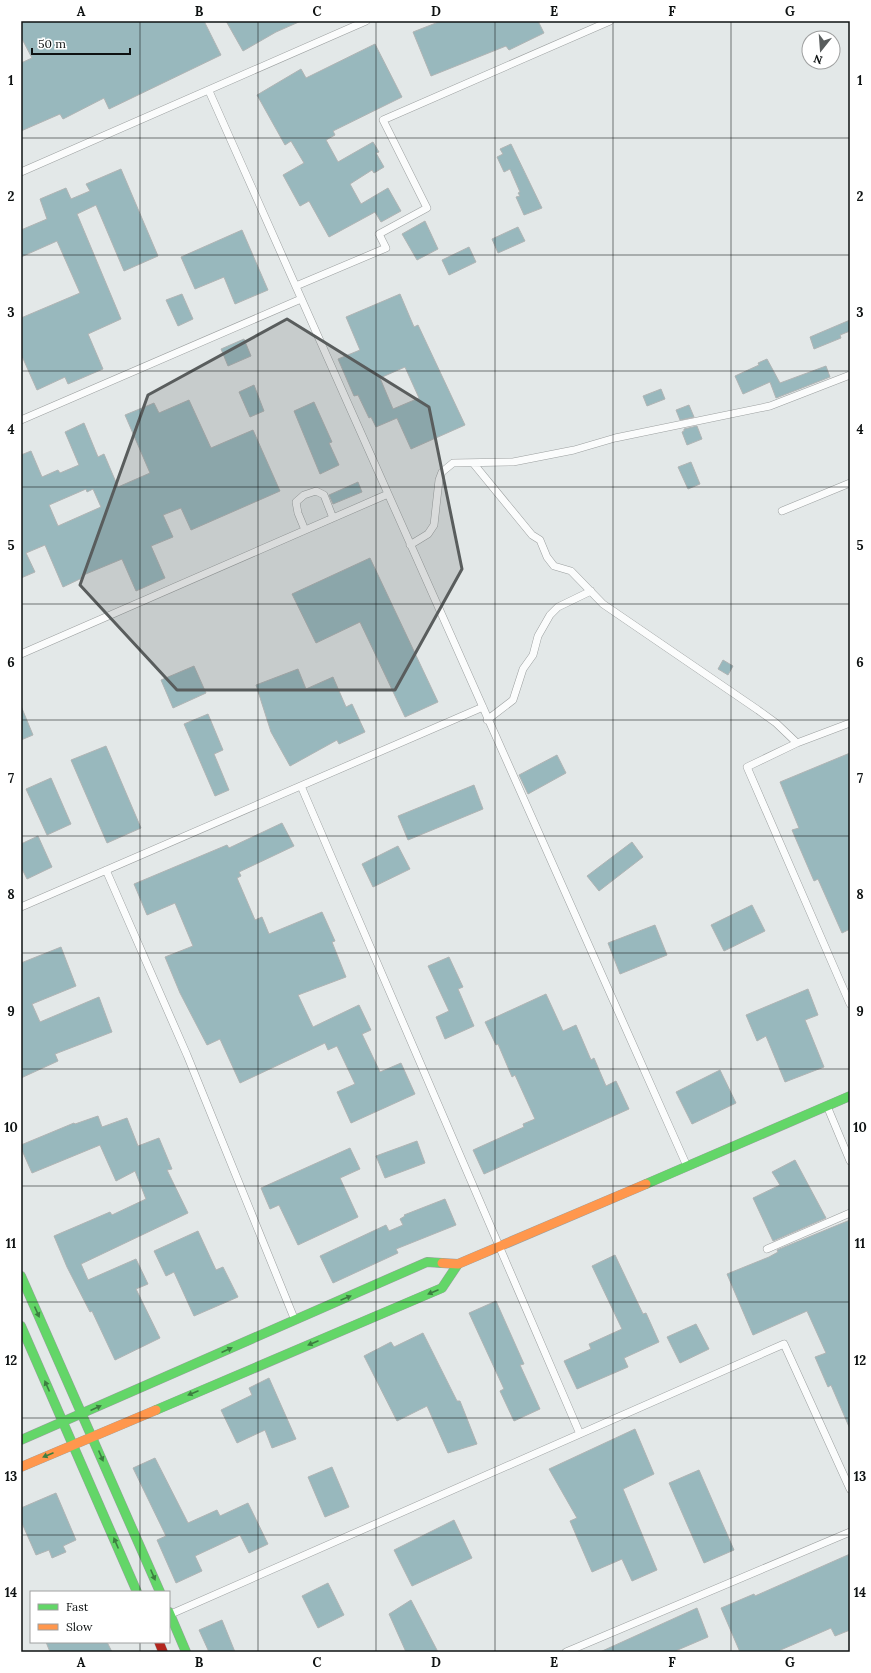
<svg xmlns="http://www.w3.org/2000/svg" width="871" height="1673" font-family="Lora,serif">
<style>
.building{fill:#98b8bd;stroke:#b0b4b4;fill-rule:evenodd}
.lines{fill:none;stroke-linecap:round;stroke-linejoin:round}
.lane-casing{stroke:#9b9f9f;stroke-width:8}
.fast-casing{stroke:#9b9f9f;stroke-width:10}
.slow-casing{stroke:#9b9f9f;stroke-width:10}
.jam-casing{stroke:#9b9f9f;stroke-width:10}
.lane{stroke:#fbfcfc;stroke-width:7}
.fast{stroke:#63d668;stroke-width:9}
.slow{stroke:#ff974d;stroke-width:9}
.jam{stroke:#b3261e;stroke-width:9}
.oneway{fill:#3d7e41}
.marked{fill:#595d5d;fill-opacity:0.2;stroke:#595d5d;stroke-width:3;stroke-linejoin:round}
.grid{fill:none;stroke:#0e1212;stroke-width:1;stroke-opacity:0.55}
.neatline{fill:none;stroke:#0e1212;stroke-width:1.5}
.grid-label{font-size:13px;text-anchor:middle;font-weight:bold;fill:#0e1212}
</style>
<rect width="100%" height="100%" fill="#e3e8e8"/>
<path class="building" d="M21 21H204L221 55 109 109 104 98 63 119 60 114 21 131V63L32 58 21 37Z
M226 21H301L276 32 243 51Z
M441 21H538L544 33 509 50 506 46 431 76 413 32Z
M375 44 402 97 333 131 335 135 326 140 338 162 373 142 379 152 376 153 384 167 374 173 372 170 350 184 361 204 388 188 401 211 381 222 375 212 329 237 309 201 300 206 283 175 304 163 291 141 285 145 257 95 301 69 306 78Z
M511 144 542 208 524 215 516 197 520 196 518 193 520 192 510 169 504 172 497 157 503 154 500 149Z
M121 169 158 256 124 271 96 205 77 214 121 319 88 334 103 369 68 384 65 377 37 390 21 354V318L80 293 57 241 21 257V230L47 219 40 199 66 188 71 199 90 191 86 184Z
M425 221 438 249 417 260 402 234Z
M518 227 525 241 498 253 492 239Z
M242 230 268 290 235 304 224 277 195 289 181 257Z
M469 247 476 262 449 275 442 260Z
M182 294 193 319 178 326 166 300Z
M400 294 414 327 418 325 465 425 411 449 397 418 376 427 371 417 369 418 358 395 354 396 338 359 360 350 346 317ZM405 367 419 398 393 409 380 378Z
M850 320V331L840 335 841 338 814 349 810 337Z
M244 339 251 356 228 366 221 349Z
M767 359 780 383 826 366 830 377 776 398 770 382 743 394 735 376 759 365 758 363Z
M254 385 264 411 250 417 239 392Z
M661 389 665 399 647 406 643 396Z
M189 400 211 448 253 430 280 491 191 530 181 508 163 515 173 537 151 546 165 578 136 591 122 559 81 576 82 578 63 587 45 545 26 553 35 572 21 578V455L31 451 42 477 58 470 60 473 79 465 65 432 84 423 98 457 104 454 118 487 150 473 125 415 154 403 159 413ZM86 489 87 492 93 489 101 507 58 526 49 505Z
M314 402 332 442 329 443 339 465 320 474 294 411Z
M689 405 694 417 680 420 676 410Z
M697 426 702 439 687 445 682 432 684 431V429Z
M691 462 700 484 688 489 678 467Z
M358 482 362 492 333 504 329 495Z
M370 558 438 702 405 717 360 622 316 643 292 594Z
M723 660 733 666 728 675 718 669Z
M194 666 206 693 173 708 161 680Z
M298 669 306 689 333 677 346 707 352 704 365 732 339 744 337 740 290 766 271 732 256 685Z
M21 706 33 735 21 740Z
M208 714 223 750 214 754 229 790 215 796 184 724Z
M106 746 141 828 107 843 71 760Z
M850 753V929L842 933 818 879 814 881 792 830 799 828 780 782Z
M557 755 566 773 528 794 519 775Z
M51 778 71 824 47 835 26 789Z
M474 785 483 809 408 840 398 816Z
M282 823 294 846 239 872 241 876 237 878 255 920 262 917 269 934 322 912 335 941 332 942 346 977 298 995 313 1027 359 1005 371 1030 362 1034 380 1072 401 1063 415 1094 351 1123 337 1092 355 1084 337 1046 328 1050 325 1043 240 1083 220 1039 207 1045 180 993 165 957 193 946 175 903 147 915 134 884 227 845 229 848Z
M38 836 52 867 27 879 21 867V844Z
M632 842 643 857 599 891 587 876Z
M398 846 410 869 373 887 362 864Z
M752 905 765 931 724 951 711 925Z
M655 925 667 955 620 974 608 943Z
M61 947 76 986 32 1004 40 1022 99 997 112 1032 55 1054 58 1061 21 1078V963Z
M449 957 463 987 458 989 474 1026 445 1039 436 1017 449 1011 428 966Z
M808 989 818 1015 805 1020 824 1067 785 1082 766 1036 757 1041 746 1015Z
M546 994 563 1031 576 1025 591 1060 594 1058 606 1086 616 1081 629 1109 484 1174 473 1150 524 1127 523 1124 535 1119 515 1075 512 1077 498 1044 496 1045 485 1022Z
M720 1070 736 1103 692 1124 676 1092Z
M98 1116 102 1127 127 1118 138 1146 159 1138 172 1169 167 1170 188 1213 81 1264 88 1280 136 1259 148 1284 136 1289 160 1338 115 1360 92 1311 90 1312 67 1267 54 1236 110 1212 112 1215 146 1199 135 1171 116 1181 100 1145 32 1173 21 1148V1145L74 1123 75 1124Z
M417 1141 425 1163 385 1178 376 1156Z
M350 1148 360 1169 340 1178 358 1217 298 1245 279 1205 270 1209 261 1188Z
M795 1160 826 1218 773 1241 753 1198 780 1185 772 1172Z
M445 1199 456 1225 396 1249 398 1253 333 1283 320 1256 386 1225 389 1231 403 1225 400 1219 405 1216 404 1215Z
M850 1220V1429L831 1385 828 1387 815 1357 826 1353 807 1311 753 1335 727 1274 769 1257 778 1252 777 1250Z
M198 1231 216 1270 223 1267 238 1297 194 1316 174 1272 166 1276 154 1251Z
M615 1255 643 1314 646 1313 659 1342 624 1358 628 1367 577 1389 564 1361 591 1349 589 1344 622 1329 592 1266Z
M496 1301 524 1364 520 1365 540 1409 514 1421 500 1391 504 1389 469 1313Z
M696 1324 709 1349 680 1363 667 1337Z
M423 1333 457 1401H460L477 1444 448 1453 427 1406 397 1421 364 1356 391 1342 394 1347Z
M269 1378 296 1439 272 1448 265 1430 237 1443 221 1410 252 1395 249 1388Z
M635 1429 654 1474 623 1489 657 1570 632 1581 622 1559 592 1572 570 1521 577 1518 549 1469Z
M155 1458 188 1523 217 1510 220 1516 248 1503 268 1544 249 1553 240 1535 195 1556 202 1571 176 1583 157 1540 166 1536 133 1468Z
M332 1467 349 1507 325 1517 308 1477Z
M699 1470 734 1550 704 1563 669 1483Z
M56 1493 76 1540 63 1546 66 1552 52 1558 49 1550 36 1555 21 1521V1508Z
M454 1520 472 1558 412 1586 394 1550Z
M850 1554V1630L835 1636 831 1628 776 1652H740L721 1608 754 1594 755 1596Z
M328 1583 344 1615 318 1628 302 1596Z
M411 1600 438 1652H406L389 1614Z
M697 1608 708 1637 673 1652H600Z
M222 1620 235 1652H209L199 1630Z
M46 1642H107L112 1652H50Z"/>
<g class="lines">
<g class="lane-casing">
<path id="lane" d="M209 91 686 1164
M21 172 366 21
M296 286 386 248 379 234 427 208 383 120 610 21
M21 420 301 299
M473 463 532 535 540 540 547 557 554 566 571 571 603 604 758 710 776 723 797 743
M782 511 850 483
M305 530 298 513 296 502 304 495 316 491 324 495 333 518
M410 545 428 534 434 525 439 480 442 472 453 463 513 462 574 450 615 438 770 406 850 375
M21 654 388 494
M487 720 513 700 523 669 533 655 538 636 550 615 558 607 591 591
M850 723 797 743 747 767 850 1004
M301 786 580 1434
M106 870 187 1055 294 1318
M21 907 483 707
M827 1106 850 1161
M767 1249 850 1213
M171 1614 784 1344 850 1489
M566 1652 850 1532"/>
</g>
<g class="fast-casing">
<path id="fast" d="M646 1184 850 1096
M21 1276 160 1592
M21 1326 137 1592
M156 1410 442 1288 458 1264
M21 1440 427 1262 442 1263
M169 1612 186 1652"/>
</g>
<g class="slow-casing">
<path id="slow" d="M442 1263 458 1264 646 1184
M21 1467 156 1410"/>
</g>
<g class="jam-casing">
<path id="jam" d="M159 1642 163 1652"/>
</g>
<use href="#lane" class="lane"/>
<use href="#fast" class="fast"/>
<use href="#slow" class="slow"/>
<use href="#jam" class="jam"/>
</g>
<defs><path id="oneway-solid" d="M-6-.8H1V-3.2L6.5 0L1 3.2V.8H-6Z"/></defs>
<g class="oneway">
<use href="#oneway-solid" transform="translate(433 1292) rotate(157)"/>
<use href="#oneway-solid" transform="translate(346 1298) rotate(-23)"/>
<use href="#oneway-solid" transform="translate(37 1312) rotate(66)"/>
<use href="#oneway-solid" transform="translate(313 1343) rotate(157)"/>
<use href="#oneway-solid" transform="translate(227 1350) rotate(-24)"/>
<use href="#oneway-solid" transform="translate(47 1386) rotate(-114)"/>
<use href="#oneway-solid" transform="translate(193 1393) rotate(157)"/>
<use href="#oneway-solid" transform="translate(96 1408) rotate(-24)"/>
<use href="#oneway-solid" transform="translate(48 1455) rotate(157)"/>
<use href="#oneway-solid" transform="translate(101 1456) rotate(67)"/>
<use href="#oneway-solid" transform="translate(116 1543) rotate(-113)"/>
<use href="#oneway-solid" transform="translate(153 1575) rotate(67)"/>
</g>
<path class="marked" d="M287 319 429 407 462 569 395 690H177L80 585 148 395Z"/>
<path class="grid" d="M140 21V1592M258 21V1652M376 21V1652M495 21V1652M613 21V1652M731 21V1652M21 138H850M21 255H850M21 371H850M21 487H850M21 604H850M21 720H850M21 836H850M21 953H850M21 1069H850M21 1186H850M21 1302H850M21 1418H850M21 1535H850M140 1642V1652"/>
<rect width="871" height="1673" fill="none" stroke="#ffffff" stroke-width="44"/>
<rect x="30" y="1591" width="140" height="52" fill="#ffffff" stroke="#9fa0a0"/>
<rect x="38" y="1604" width="20" height="6" fill="#63d668" stroke="#9fa0a0"/>
<text x="66" y="1611" font-size="12" fill="#0e1212">Fast</text>
<rect x="38" y="1624" width="20" height="6" fill="#ff974d" stroke="#9fa0a0"/>
<text x="66" y="1631" font-size="12" fill="#0e1212">Slow</text>
<g transform="translate(821 50) rotate(197)"><circle r="19" fill="#ffffff" stroke="#9fa0a0"/>
<path d="M0-3L7 15L0 10L-7 15Z" fill="#595d5d"/>
<text y="-6" font-size="11" font-weight="bold" text-anchor="middle" fill="#0e1212">N</text>
</g>
<path d="M32 48v6h98v-6" fill="none" stroke="#0e1212" stroke-width="2"/>
<text x="38" y="48" font-size="12" fill="#0e1212" stroke="#ffffff" stroke-width="3" paint-order="stroke">50 m</text>
<rect x="22" y="22" width="827" height="1629" class="neatline"/>
<g class="grid-label">
<text x="81" y="16">A</text>
<text x="199" y="16">B</text>
<text x="317" y="16">C</text>
<text x="436" y="16">D</text>
<text x="554" y="16">E</text>
<text x="672" y="16">F</text>
<text x="790" y="16">G</text>
<text x="11" y="85">1</text>
<text x="860" y="85">1</text>
<text x="11" y="201">2</text>
<text x="860" y="201">2</text>
<text x="11" y="317">3</text>
<text x="860" y="317">3</text>
<text x="11" y="434">4</text>
<text x="860" y="434">4</text>
<text x="11" y="550">5</text>
<text x="860" y="550">5</text>
<text x="11" y="667">6</text>
<text x="860" y="667">6</text>
<text x="11" y="783">7</text>
<text x="860" y="783">7</text>
<text x="11" y="899">8</text>
<text x="860" y="899">8</text>
<text x="11" y="1016">9</text>
<text x="860" y="1016">9</text>
<text x="11" y="1132">10</text>
<text x="860" y="1132">10</text>
<text x="11" y="1248">11</text>
<text x="860" y="1248">11</text>
<text x="11" y="1365">12</text>
<text x="860" y="1365">12</text>
<text x="11" y="1481">13</text>
<text x="860" y="1481">13</text>
<text x="11" y="1597">14</text>
<text x="860" y="1597">14</text>
<text x="81" y="1667">A</text>
<text x="199" y="1667">B</text>
<text x="317" y="1667">C</text>
<text x="436" y="1667">D</text>
<text x="554" y="1667">E</text>
<text x="672" y="1667">F</text>
<text x="790" y="1667">G</text>
</g>
</svg>
